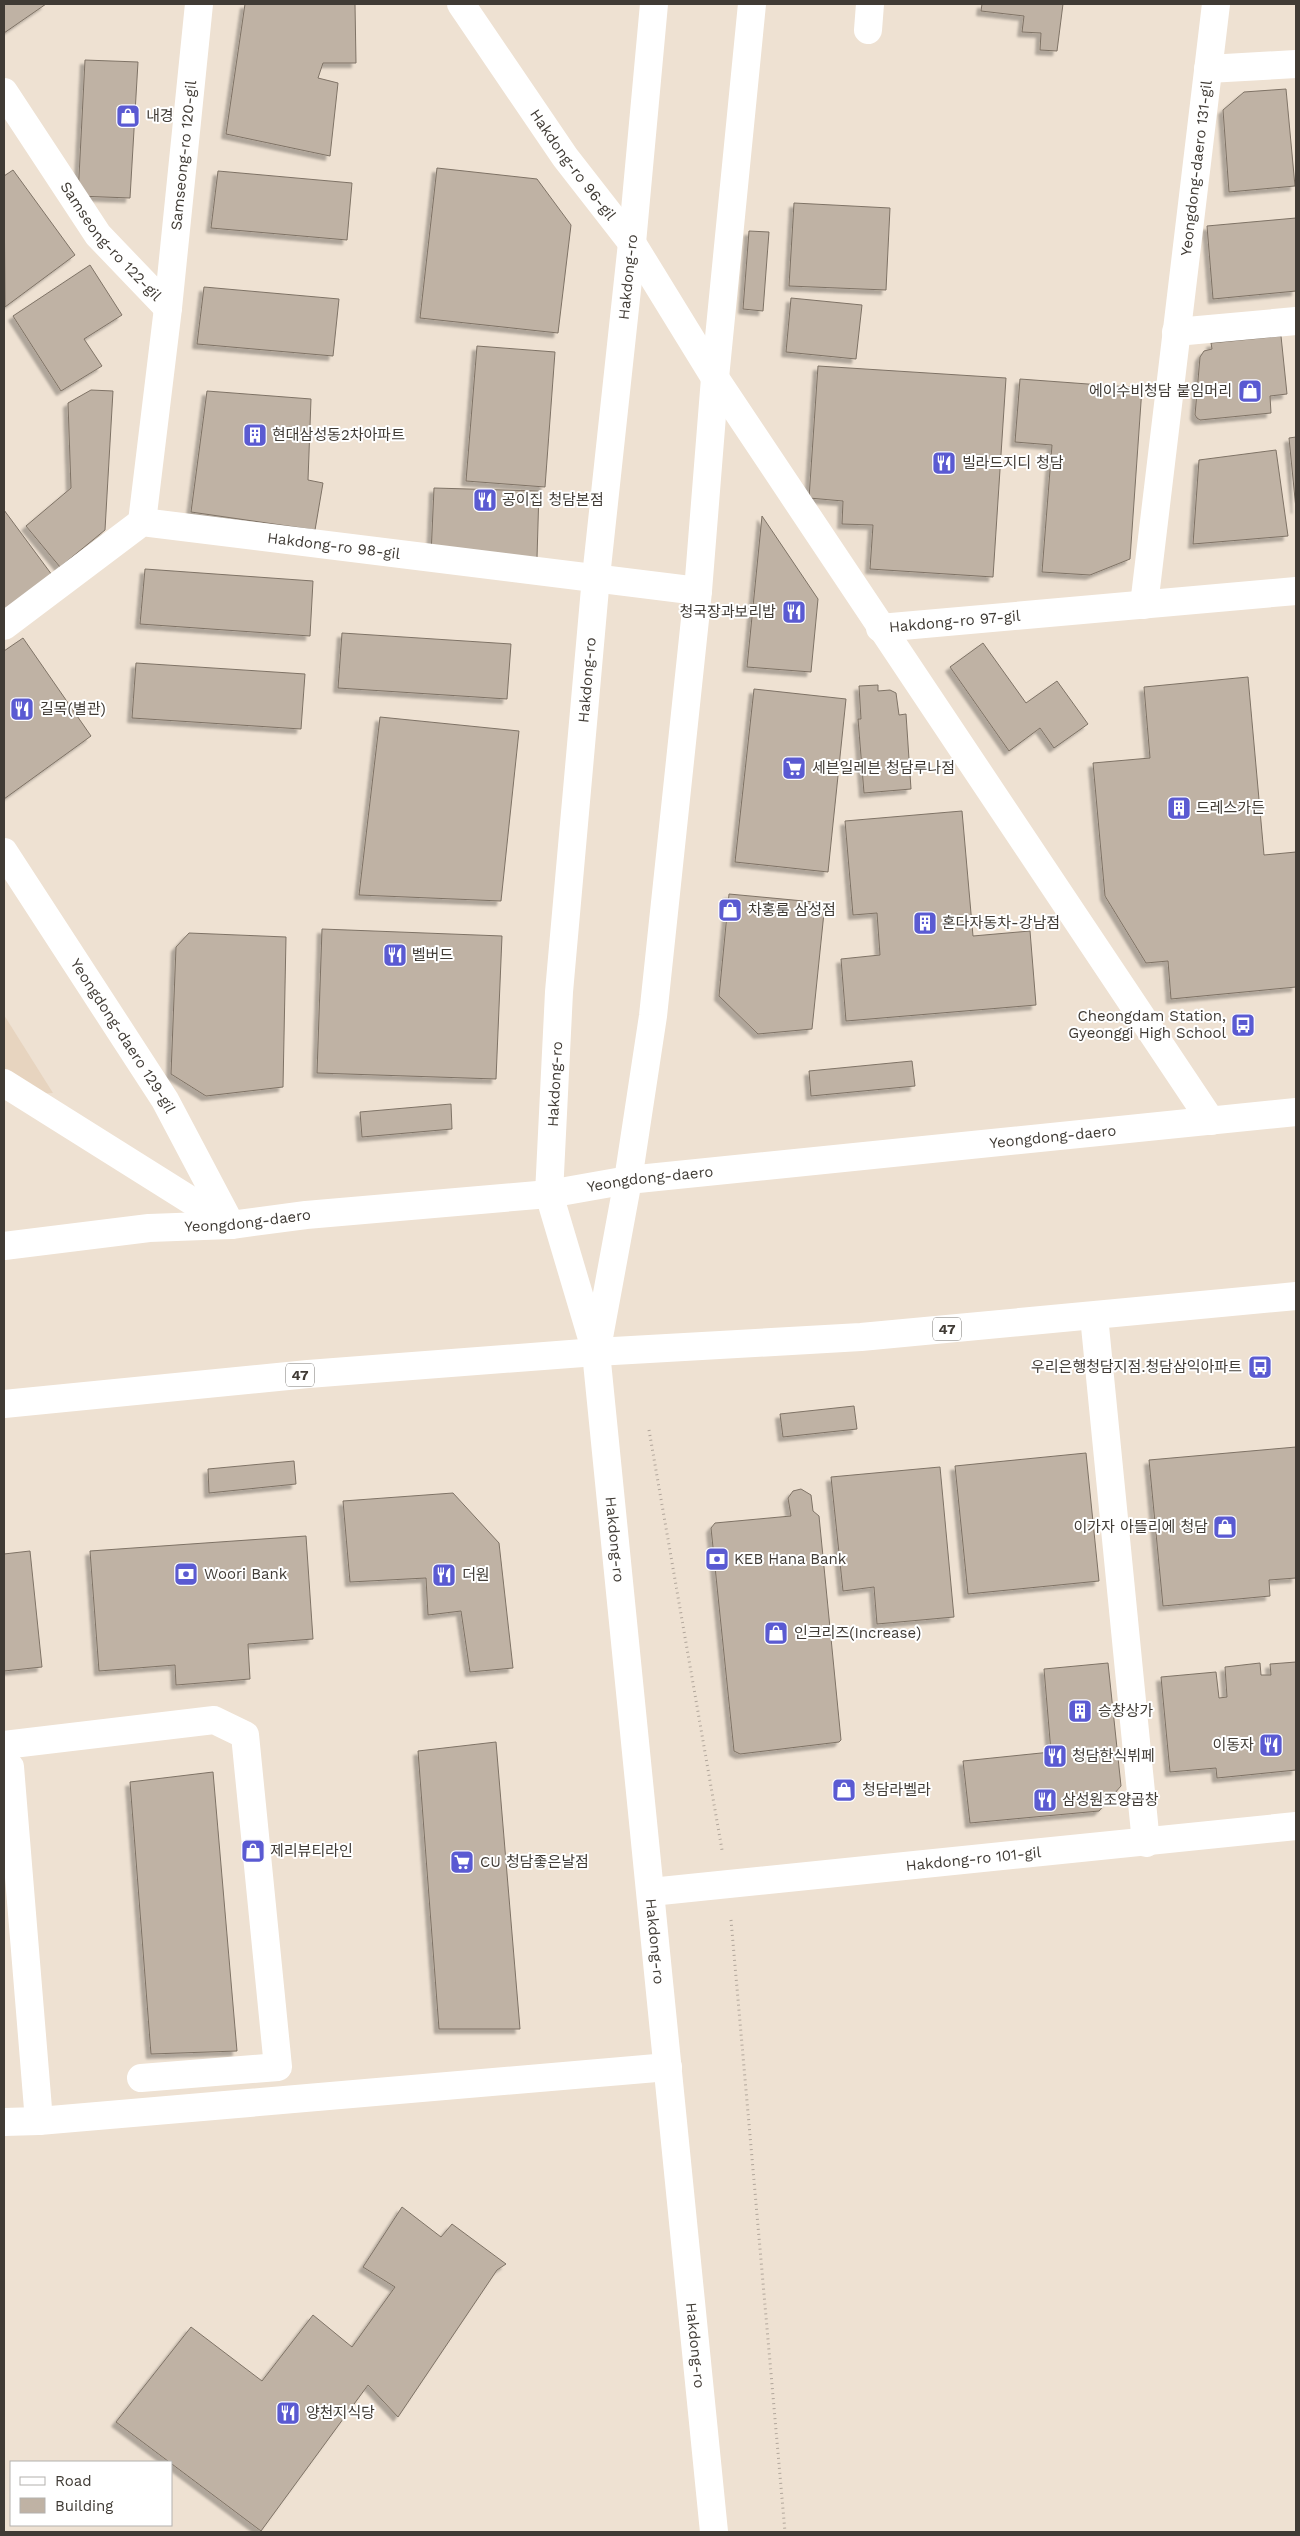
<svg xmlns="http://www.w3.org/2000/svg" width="1300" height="2536" font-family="'Work Sans','Noto Sans KR',sans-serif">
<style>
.built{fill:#e7d4bf}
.building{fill:#bfb2a4;stroke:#7f7366;filter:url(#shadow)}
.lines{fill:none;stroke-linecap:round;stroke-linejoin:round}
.path{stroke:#b1a69b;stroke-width:3;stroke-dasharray:1 4;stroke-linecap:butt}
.minor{stroke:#fff;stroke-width:28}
.major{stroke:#fff;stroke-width:28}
.labels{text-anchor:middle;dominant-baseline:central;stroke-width:4;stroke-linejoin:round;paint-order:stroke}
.shield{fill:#fff;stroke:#797672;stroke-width:1}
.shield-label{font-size:14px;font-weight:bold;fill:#403b35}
.poi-label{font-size:15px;fill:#403b35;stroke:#fff;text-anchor:start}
.street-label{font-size:15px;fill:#403b35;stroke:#fff}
</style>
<defs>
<filter id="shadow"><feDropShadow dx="-4.5" dy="4.5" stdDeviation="1" flood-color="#0004"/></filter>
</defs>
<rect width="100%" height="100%" fill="#eee1d2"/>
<path class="built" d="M4 1015 53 1093 4 1096Z"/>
<path class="building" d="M4 4H46L4 33Z
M245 4H355L356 63H323L318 78 338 83 330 156 226 134Z
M982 4H1063L1057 51 1040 50 1041 33 1022 32 1024 16 981 11Z
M85 60 138 62 130 198 78 196Z
M1286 89 1295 186 1229 192 1223 110 1244 92Z
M437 168 537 179 571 225 558 333 420 318Z
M13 170 75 255 5 307 4 176Z
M218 171 352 183 347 240 211 228Z
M794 203 890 208 886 290 789 286Z
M1296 218V291L1213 299 1207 226Z
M749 231 769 232 763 311 743 309Z
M90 265 122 315 84 339 102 366 61 391 13 316Z
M204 287 339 299 333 356 197 344Z
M791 298 862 305 856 359 786 352Z
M1281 336 1287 394 1270 396 1271 413 1200 420 1197 418 1195 415 1200 357 1204 351 1212 349 1211 343Z
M477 346 555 352 545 487 466 481Z
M818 366 1006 378 993 577 870 569 873 525 842 524 843 501 809 498Z
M1020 379 1142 388 1130 559 1090 575 1042 572 1052 445 1015 442Z
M91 390 113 391 105 530 60 567 26 526 71 488 68 403Z
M207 391 311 399 308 480 323 483 315 530 191 512Z
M1296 437V509L1289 438Z
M1276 450 1288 536 1193 544 1199 460Z
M434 488 539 491 537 558 431 555Z
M4 510 52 575 4 611Z
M762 516 818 599 811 672 747 667Z
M145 569 313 581 310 636 140 624Z
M342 633 511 644 507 699 338 688Z
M23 638 91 736 4 799V651Z
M983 643 1026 703 1057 681 1088 724 1054 748 1040 728 1009 751 950 667Z
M136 663 305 674 301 729 132 718Z
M1248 677 1264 855 1296 852V987L1171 999 1168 961 1146 963 1105 896 1093 763 1150 758 1144 687Z
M878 685V691L890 690 896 693 899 715 906 714 911 789 864 793 858 719H861L859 686Z
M754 689 846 699 828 872 735 862Z
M380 717 519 731 501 901 359 895Z
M962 811 973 936 1030 931 1036 1005 846 1021 841 959 880 955 877 913 853 915 845 821Z
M729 894 825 903 812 1029 758 1034 719 996Z
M322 929 502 936 496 1079 317 1073Z
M189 933 286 937 283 1087 206 1096 171 1074 176 947Z
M912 1061 915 1086 811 1096 809 1071Z
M451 1104 452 1129 362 1137 360 1112Z
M854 1406 857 1429 783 1437 780 1414Z
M1296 1447V1578L1269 1580 1270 1596 1163 1606 1149 1460Z
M1086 1453 1099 1581 968 1594 955 1466Z
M294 1461 296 1484 209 1493 208 1469Z
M940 1467 954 1617 877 1624 874 1587 843 1591 831 1477Z
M801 1489 811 1495 813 1511 819 1516 841 1740 839 1742 740 1754 734 1751 711 1528 715 1523 791 1516 788 1498 793 1491Z
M453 1493 499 1543 513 1668 470 1672 461 1611 428 1615 426 1578 350 1582 343 1501Z
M306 1536 313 1639 248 1644 250 1679 176 1685 175 1665 99 1671 90 1551Z
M30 1551 42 1667 4 1671V1554Z
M1296 1662V1770L1217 1778 1216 1768 1170 1772 1161 1677 1216 1672 1219 1698 1227 1697 1225 1667 1260 1663 1261 1675H1271L1270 1664Z
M1108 1663 1121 1786 1099 1811 970 1823 963 1761 1051 1752 1044 1669Z
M496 1742 520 2029H439L418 1751Z
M213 1772 237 2051 151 2054 130 1782Z
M402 2207 441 2237 452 2224 506 2264 497 2270 398 2417 368 2385 261 2531 116 2422 191 2327 262 2381 313 2315 352 2347 395 2287 363 2267Z"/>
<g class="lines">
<path class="path" d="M649 1430 722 1850
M731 1920 785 2532"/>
<g class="minor">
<path id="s1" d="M461 4 565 157 632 243 715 378 1211 1121"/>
<path d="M868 30 870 4"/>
<path d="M1208 69 1296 64"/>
<path id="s2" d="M4 92 98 235 168 308"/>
<path d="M1176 332 1296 321"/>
<path id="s3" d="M142 522 168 308 199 4"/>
<path id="s4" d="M1144 605 1216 4"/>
<path id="s5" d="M4 626 142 522 698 591"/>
<path id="s6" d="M880 628 1296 591"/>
<path id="s7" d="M4 852 165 1100 231 1225"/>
<path d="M4 1083 230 1225"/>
<path d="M1094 1316 1146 1843"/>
<path d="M4 1745 214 1720 245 1735 278 2067 141 2078"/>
<path d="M4 1762 10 1767 39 2121"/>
<path id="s8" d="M651 1892 1296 1826"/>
<path d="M4 2122 39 2121 668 2067"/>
</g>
<g class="major">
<path id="s9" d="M654 4 632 243 596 577 559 992 549 1194 596 1352 714 2532"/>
<path id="s10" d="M4 1246 149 1228 231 1225 306 1215 549 1194 628 1180 1296 1112"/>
<path d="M597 1348 628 1180 653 1016 698 591 715 378 752 4"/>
<path d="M4 1404 308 1374 596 1352 861 1337 1296 1296"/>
</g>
</g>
<defs>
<g id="shop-square" transform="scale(1.25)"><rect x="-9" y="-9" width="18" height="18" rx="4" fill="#5a5ad2" stroke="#fff"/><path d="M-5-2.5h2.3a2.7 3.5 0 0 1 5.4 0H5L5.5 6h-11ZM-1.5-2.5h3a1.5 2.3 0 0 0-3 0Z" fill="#fff"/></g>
<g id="building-square" transform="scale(1.25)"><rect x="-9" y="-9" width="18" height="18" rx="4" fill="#5a5ad2" stroke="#fff"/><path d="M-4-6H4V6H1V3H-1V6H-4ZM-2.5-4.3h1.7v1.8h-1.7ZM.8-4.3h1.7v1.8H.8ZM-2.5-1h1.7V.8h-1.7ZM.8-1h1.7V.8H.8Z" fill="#fff"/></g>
<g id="restaurant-square" transform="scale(1.25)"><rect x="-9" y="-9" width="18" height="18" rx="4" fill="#5a5ad2" stroke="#fff"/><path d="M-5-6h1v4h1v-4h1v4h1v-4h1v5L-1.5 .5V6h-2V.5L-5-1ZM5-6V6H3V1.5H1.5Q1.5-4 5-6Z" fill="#fff"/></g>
<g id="supermarket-square" transform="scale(1.25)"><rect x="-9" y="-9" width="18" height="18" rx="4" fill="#5a5ad2" stroke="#fff"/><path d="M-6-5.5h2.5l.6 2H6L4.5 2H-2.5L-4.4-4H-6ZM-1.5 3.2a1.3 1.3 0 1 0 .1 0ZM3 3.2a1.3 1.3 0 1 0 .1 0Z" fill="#fff"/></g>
<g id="bus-square" transform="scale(1.25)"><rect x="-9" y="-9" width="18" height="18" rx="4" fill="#5a5ad2" stroke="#fff"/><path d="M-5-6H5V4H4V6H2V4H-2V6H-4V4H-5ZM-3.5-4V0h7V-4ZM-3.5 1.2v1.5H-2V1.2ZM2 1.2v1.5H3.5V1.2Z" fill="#fff"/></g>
<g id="bank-square" transform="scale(1.25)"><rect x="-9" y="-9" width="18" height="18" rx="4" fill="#5a5ad2" stroke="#fff"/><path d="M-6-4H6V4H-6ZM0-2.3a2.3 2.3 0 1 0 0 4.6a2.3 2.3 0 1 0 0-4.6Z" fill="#fff"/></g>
</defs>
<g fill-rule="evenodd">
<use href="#shop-square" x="128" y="116"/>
<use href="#shop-square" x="1250" y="391"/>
<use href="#building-square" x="255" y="435"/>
<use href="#restaurant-square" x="944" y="463"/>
<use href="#restaurant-square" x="485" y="500"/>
<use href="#restaurant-square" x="794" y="612"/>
<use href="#restaurant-square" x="22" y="709"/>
<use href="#supermarket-square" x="794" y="768"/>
<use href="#building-square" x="1179" y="808"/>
<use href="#shop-square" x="730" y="910"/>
<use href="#building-square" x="925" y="923"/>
<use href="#restaurant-square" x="395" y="955"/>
<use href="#bus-square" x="1243" y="1025"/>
<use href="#bus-square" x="1260" y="1367"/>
<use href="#shop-square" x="1225" y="1527"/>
<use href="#bank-square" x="717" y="1559"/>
<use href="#bank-square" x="186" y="1574"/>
<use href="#restaurant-square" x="444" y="1575"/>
<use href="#shop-square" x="776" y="1633"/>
<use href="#building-square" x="1080" y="1711"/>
<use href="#restaurant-square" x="1271" y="1745"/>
<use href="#restaurant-square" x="1055" y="1756"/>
<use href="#shop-square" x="844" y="1790"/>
<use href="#restaurant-square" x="1045" y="1800"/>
<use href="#shop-square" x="253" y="1851"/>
<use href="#supermarket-square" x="462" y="1862"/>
<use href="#restaurant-square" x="288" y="2413"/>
</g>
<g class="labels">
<g class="shield">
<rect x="933" y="1317.5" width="28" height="23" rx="4"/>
<rect x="286" y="1363.5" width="28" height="23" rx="4"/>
</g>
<g class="shield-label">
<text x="947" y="1329">47</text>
<text x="300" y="1375">47</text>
</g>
<g class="poi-label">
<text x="146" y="116">내경</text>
<text x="1232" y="391" text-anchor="end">에이수비청담 붙임머리</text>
<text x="272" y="435">현대삼성동2차아파트</text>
<text x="962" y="463">빌라드지디 청담</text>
<text x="502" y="500">공이집 청담본점</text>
<text x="776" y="612" text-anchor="end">청국장과보리밥</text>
<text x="40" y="709">길목(별관)</text>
<text x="812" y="768">세븐일레븐 청담루나점</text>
<text x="1196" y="808">드레스가든</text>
<text x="748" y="910">차홍룸 삼성점</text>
<text x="942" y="923">혼다자동차-강남점</text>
<text x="412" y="955">벨버드</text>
<text x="1226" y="1016" text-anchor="end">Cheongdam Station,<tspan x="1226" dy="17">Gyeonggi High School</tspan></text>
<text x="1242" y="1367" text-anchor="end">우리은행청담지점.청담삼익아파트</text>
<text x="1208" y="1527" text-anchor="end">이가자 아뜰리에 청담</text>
<text x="734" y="1559">KEB Hana Bank</text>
<text x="204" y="1574">Woori Bank</text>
<text x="462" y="1575">더원</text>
<text x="794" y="1633">인크리즈(Increase)</text>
<text x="1098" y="1711">승창상가</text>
<text x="1254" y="1745" text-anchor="end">이동자</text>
<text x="1072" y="1756">청담한식뷔페</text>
<text x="862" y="1790">청담라벨라</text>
<text x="1062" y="1800">삼성원조양곱창</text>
<text x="270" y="1851">제리뷰티라인</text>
<text x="480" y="1862">CU 청담좋은날점</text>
<text x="306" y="2413">양천지식당</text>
</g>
<g class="street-label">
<text stroke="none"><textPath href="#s3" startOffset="369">Samseong-ro 120-gil</textPath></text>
<text stroke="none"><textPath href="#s1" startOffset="196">Hakdong-ro 96-gil</textPath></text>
<text stroke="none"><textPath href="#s4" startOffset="440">Yeongdong-daero 131-gil</textPath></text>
<text stroke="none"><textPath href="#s2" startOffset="184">Samseong-ro 122-gil</textPath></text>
<text transform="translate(628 277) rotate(-84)">Hakdong-ro</text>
<text stroke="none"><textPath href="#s5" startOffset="366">Hakdong-ro 98-gil</textPath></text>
<text stroke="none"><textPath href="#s6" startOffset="75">Hakdong-ro 97-gil</textPath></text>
<text transform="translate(587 680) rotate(-85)">Hakdong-ro</text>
<text stroke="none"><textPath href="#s7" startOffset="219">Yeongdong-daero 129-gil</textPath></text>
<text transform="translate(555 1084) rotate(-87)">Hakdong-ro</text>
<text stroke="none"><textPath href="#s10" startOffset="1055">Yeongdong-daero</textPath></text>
<text stroke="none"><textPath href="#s10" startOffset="650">Yeongdong-daero</textPath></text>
<text stroke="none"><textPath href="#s10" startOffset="245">Yeongdong-daero</textPath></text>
<text stroke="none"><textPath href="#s9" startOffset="1548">Hakdong-ro</textPath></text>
<text stroke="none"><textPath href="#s8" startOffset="324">Hakdong-ro 101-gil</textPath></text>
<text stroke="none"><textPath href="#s9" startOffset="1952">Hakdong-ro</textPath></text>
<text stroke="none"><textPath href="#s9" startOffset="2358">Hakdong-ro</textPath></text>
</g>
</g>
<rect width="1300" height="2536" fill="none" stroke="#403b35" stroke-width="10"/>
<rect x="10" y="2461" width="162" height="65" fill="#ffffff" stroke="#b3b1ae"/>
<rect x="20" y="2477" width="25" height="8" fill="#ffffff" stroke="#b3b1ae"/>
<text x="55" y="2486" font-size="15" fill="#403b35">Road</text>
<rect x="20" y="2498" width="25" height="15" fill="#bfb2a4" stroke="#b3b1ae"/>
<text x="55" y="2511" font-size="15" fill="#403b35">Building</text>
</svg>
